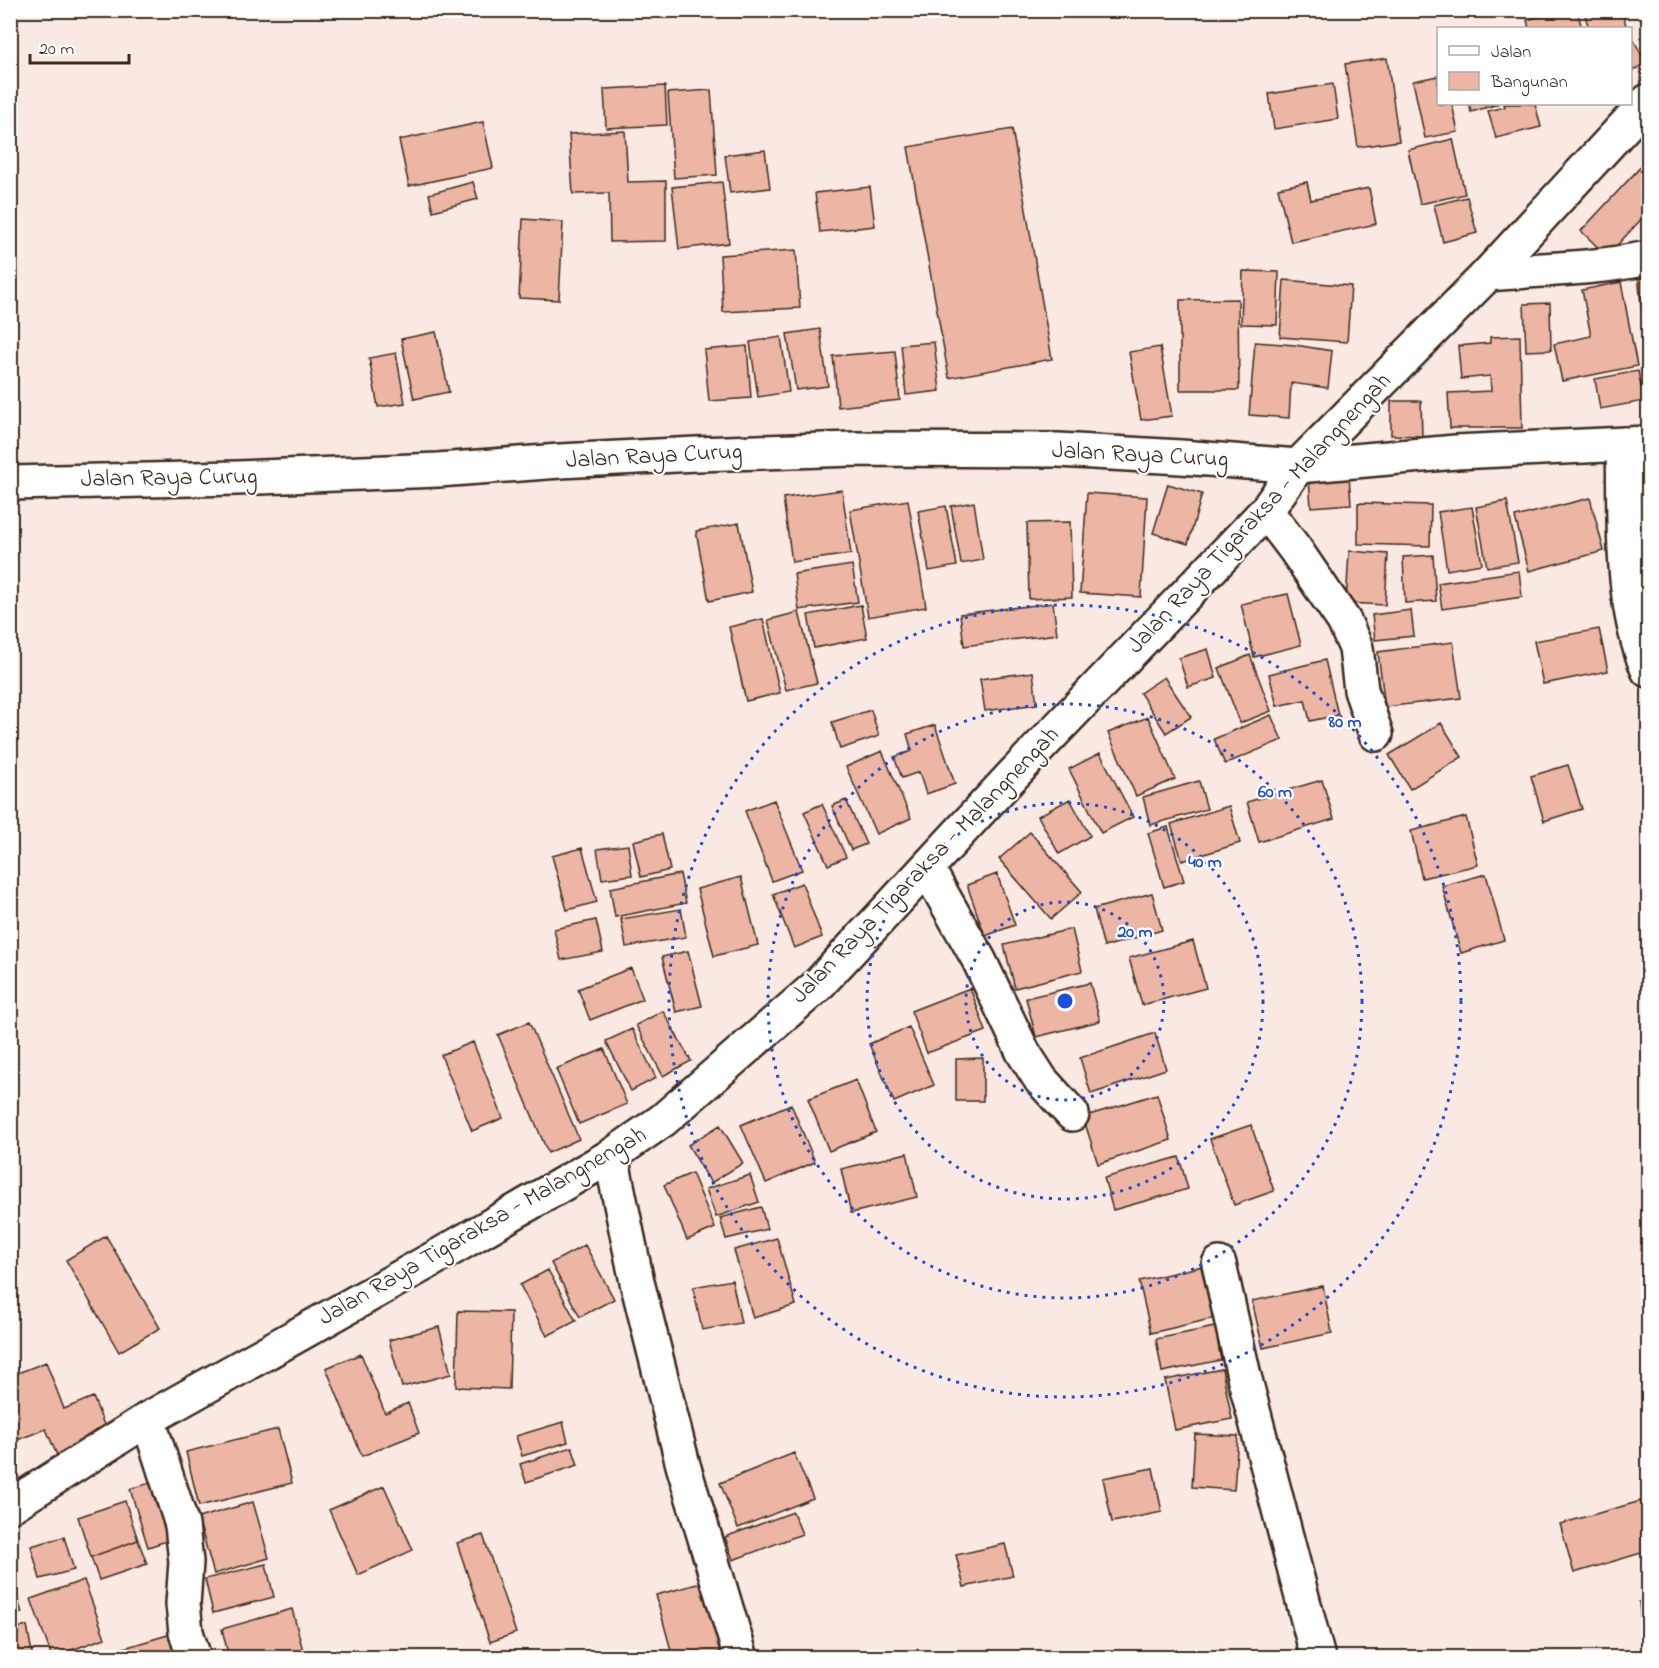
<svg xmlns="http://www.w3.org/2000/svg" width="1659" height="1668" font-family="'Indie Flower',sans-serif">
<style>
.building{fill:#edb5a3;stroke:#3b2a1e;stroke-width:1.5}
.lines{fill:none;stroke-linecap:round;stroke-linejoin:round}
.street-casing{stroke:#3b2a1e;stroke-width:38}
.secondary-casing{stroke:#3b2a1e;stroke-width:38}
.primary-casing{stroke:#3b2a1e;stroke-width:38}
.street{stroke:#fff;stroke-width:33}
.secondary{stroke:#fff;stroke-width:33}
.primary{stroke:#fff;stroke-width:33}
.ring{fill:none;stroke:#1d4ed8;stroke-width:3;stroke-dasharray:3 6}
.labels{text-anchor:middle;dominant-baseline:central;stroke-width:4.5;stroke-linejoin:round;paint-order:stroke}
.street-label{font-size:24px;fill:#3b2a1e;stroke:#fff}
.centre{fill:#1d4ed8;stroke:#fff;stroke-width:3}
.ring-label{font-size:18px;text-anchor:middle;font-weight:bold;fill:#1d4ed8;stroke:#fff;stroke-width:4.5;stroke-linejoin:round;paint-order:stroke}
</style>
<rect width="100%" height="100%" fill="#fae9e3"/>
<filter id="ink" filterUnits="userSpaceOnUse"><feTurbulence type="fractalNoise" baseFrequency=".0167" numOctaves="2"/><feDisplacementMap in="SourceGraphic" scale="12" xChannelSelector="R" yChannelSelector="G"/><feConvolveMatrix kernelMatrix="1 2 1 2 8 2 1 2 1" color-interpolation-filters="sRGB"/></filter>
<g filter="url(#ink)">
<path class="building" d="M1562 10H1577L1582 28H1529L1527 20Z
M1583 10H1621L1627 28H1589Z
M1632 37 1646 63 1630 72V38Z
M1387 58 1399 141 1358 147 1345 64Z
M1438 76V104H1452L1458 132 1425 138 1413 81Z
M1333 84 1338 119 1274 129 1269 94Z
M665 86 667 125 606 128 604 89Z
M711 90 717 175 674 178 668 93Z
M1469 104H1498L1471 112Z
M1504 104H1535L1541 127 1496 138 1488 111 1505 107Z
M483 122 493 168 409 186 399 140Z
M1012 129 1052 359 949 378 908 147Z
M625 131 628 182 666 181V241L610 242 609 193 573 194 569 134Z
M1453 139 1465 194 1420 204 1408 150Z
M765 150 770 188 730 193 725 155Z
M1648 159V212L1607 256 1581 231Z
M473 182 478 199 433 211 429 194Z
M722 182 729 243 679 249 672 187Z
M1307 182 1311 200 1369 188 1376 224 1291 242 1278 188Z
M870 187 875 226 820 232 815 193Z
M1467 197 1477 233 1443 242 1434 205Z
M523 219 563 222 559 300 519 298Z
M796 250 800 308 723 312 720 255Z
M1243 271 1279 272 1277 325 1241 324Z
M1648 274V372L1638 275Z
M1284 280 1351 286 1347 342 1280 337Z
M1621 282 1637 366 1562 381 1554 344 1591 336 1582 290Z
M1238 299 1239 390H1180V300Z
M1550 303 1551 350 1526 351 1524 304Z
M820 329 828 386 796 390 787 334Z
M436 332 449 392 414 399 401 339Z
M1520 336 1522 428H1450L1448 393 1491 391 1490 376 1461 379 1458 346 1490 343V337Z
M781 337 789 392 758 397 750 342Z
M934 342 940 391 906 395 901 345Z
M1255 342 1295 345 1332 351 1328 388 1291 383 1289 418 1249 415Z
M747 346 751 398 709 401 704 350Z
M1160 347 1172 416 1141 420 1129 352Z
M895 351 900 400 838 407 833 356Z
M396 353 405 403 378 407 369 358Z
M1638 371 1644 401 1600 409 1595 379Z
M1391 401H1421L1422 436 1391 435Z
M1349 476 1351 504 1311 507 1309 479Z
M1168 484 1202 494 1188 544 1153 533Z
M842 490 851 554 792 562 783 498Z
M1087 493 1147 497 1141 597 1080 593Z
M1590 498 1604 551 1529 571 1515 517Z
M908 500 926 607 868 617 850 510Z
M1507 501 1518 562 1487 567 1476 507Z
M974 502 983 560 961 564 951 506Z
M1358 503 1431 505 1430 546 1358 544Z
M946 506 957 566 929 571 918 511Z
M1472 507 1482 564 1447 570 1438 512Z
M1070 522 1072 597 1029 599 1027 523Z
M739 523 752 592 709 601 696 531Z
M1349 551 1388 554 1385 605 1346 603Z
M1433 555 1436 601 1405 603 1403 557Z
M852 565 858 602 799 610 794 574Z
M1519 571 1522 597 1442 609 1438 583Z
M1288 594 1301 645 1254 657 1241 604Z
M1053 603 1057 634 964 646 960 614Z
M861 605 867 638 814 648 808 615Z
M1411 610 1414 636 1375 640 1372 615Z
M799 612 817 683 786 690 768 620Z
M763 619 780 693 746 701 729 627Z
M1599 629 1608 671 1543 684 1534 641Z
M1453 642 1461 698 1385 707 1378 652Z
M1208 649 1216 678 1188 687 1179 658Z
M1250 655 1271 711 1240 723 1219 668Z
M1325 660 1338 715 1310 721 1305 700 1277 706 1269 674Z
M1033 672 1037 704 985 711 980 679Z
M1164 677 1191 717 1166 733 1140 693Z
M871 710 879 736 840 749 832 722Z
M1271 715 1282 740 1225 764 1214 739Z
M1148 717 1175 779 1136 796 1108 733Z
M1441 723 1462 757 1410 789 1389 755Z
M935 725 955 784 926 794 919 772 902 778 894 757 912 751 907 734Z
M882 751 911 818 876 834 846 767Z
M1100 753 1133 817 1101 833 1069 769Z
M1568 765 1582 809 1544 821 1531 776Z
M1322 780 1334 819 1259 842 1247 802Z
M1199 781 1207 809 1150 825 1143 797Z
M1070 799 1090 836 1059 854 1038 816Z
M774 800 802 870 772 881 745 811Z
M846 800 866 844 851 850 832 806Z
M822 804 846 857 828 865 804 812Z
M1229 806 1240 843 1182 861 1171 824Z
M1466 817 1478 865 1422 878 1411 831Z
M1168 827 1184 881 1164 887 1148 833Z
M1030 832 1082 892 1051 919 999 859Z
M662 834 670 870 641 877 633 841Z
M628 845 632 875 602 879 597 849Z
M582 848 597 902 567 910 552 856Z
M680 874 686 903 615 917 610 888Z
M997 874 1015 925 985 936 967 885Z
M1486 874 1504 940 1461 953 1442 886Z
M741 877 758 945 714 956 697 889Z
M802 883 822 937 794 948 773 894Z
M1152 893 1162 930 1104 947 1094 909Z
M681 909 686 937 626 947 621 919Z
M596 920 603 952 561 960 554 929Z
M1072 929 1082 971 1015 988 1004 945Z
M1193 941 1206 988 1142 1005 1129 958Z
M688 951 702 1006 676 1012 662 957Z
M631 968 643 999 590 1020 578 989Z
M1090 983 1100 1021 1036 1037 1026 998Z
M970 988 986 1031 927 1053 911 1011Z
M663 1011 691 1061 663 1076 636 1025Z
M529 1022 579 1139 548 1153 498 1035Z
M909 1027 934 1085 894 1102 869 1044Z
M632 1029 656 1078 631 1091 606 1041Z
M1155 1033 1166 1069 1091 1094 1080 1058Z
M473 1042 503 1118 472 1131 441 1055Z
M604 1049 627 1104 579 1124 556 1069Z
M983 1058V1101H956V1059Z
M856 1080 876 1132 829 1151 808 1099Z
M1157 1094 1171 1140 1098 1164 1083 1117Z
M791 1104 815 1162 766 1183 741 1125Z
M720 1125 743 1163 711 1183 688 1145Z
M1251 1125 1274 1191 1234 1205 1210 1139Z
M907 1153 917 1197 851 1213 841 1169Z
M1179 1157 1188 1189 1113 1210 1104 1178Z
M692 1173 715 1228 687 1240 664 1185Z
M750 1175 759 1202 716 1217 706 1189Z
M761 1207 767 1229 726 1239 720 1218Z
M106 1236 160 1328 119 1352 66 1260Z
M777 1238 796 1305 753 1318 734 1250Z
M585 1245 614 1299 580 1317 551 1263Z
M1203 1266 1215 1318 1151 1333 1139 1281Z
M548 1270 576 1321 547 1336 520 1285Z
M732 1280 741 1323 702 1330 693 1287Z
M1323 1286 1332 1333 1263 1348 1252 1301Z
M458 1311 511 1312 509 1389 456 1387Z
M439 1327 451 1374 402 1387 389 1340Z
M1215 1327 1221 1360 1162 1372 1156 1339Z
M361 1354 385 1413 408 1403 419 1433 362 1456 326 1368Z
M46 1362 64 1409 93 1397 110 1440 59 1460 46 1429 17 1440 10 1424V1376Z
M1222 1369 1232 1419 1175 1430 1165 1380Z
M563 1422 568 1442 522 1456 516 1436Z
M278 1429 292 1483 199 1506 186 1452Z
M1195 1434 1238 1436 1234 1490 1192 1487Z
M572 1447 578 1465 526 1482 520 1464Z
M794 1453 813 1498 738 1528 720 1483Z
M1153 1468 1162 1512 1112 1522 1103 1478Z
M160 1480 179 1537 148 1547 130 1489Z
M384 1486 413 1550 358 1575 329 1510Z
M125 1501 138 1540 91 1557 78 1517Z
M1641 1501 1648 1529V1551L1574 1573 1560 1524Z
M253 1502 269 1558 214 1574 198 1518Z
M793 1512 802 1534 733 1560 725 1537Z
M483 1535 516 1633 490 1642 457 1543Z
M64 1537 74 1570 40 1579 31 1546Z
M138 1540 147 1564 99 1580 91 1557Z
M1005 1544 1013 1576 964 1587 956 1555Z
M266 1564 274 1597 213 1613 205 1579Z
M10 1573 22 1613 10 1615Z
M84 1580 105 1638 52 1657 31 1599Z
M705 1582 725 1657 673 1658 656 1595Z
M1648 1601V1658H1644L1639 1602Z
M292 1609 305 1658H229L222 1629Z
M27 1626 33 1658H10V1630Z
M181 1631 188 1658H116L114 1651Z"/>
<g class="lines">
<g class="street-casing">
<path id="street" d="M1488 274C1542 269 1595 269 1648 258
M1623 444C1625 518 1619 600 1648 670
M1298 466 1456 452 1648 443
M1266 511 1295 549 1344 621 1356 648 1361 690 1376 734
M927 868 979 960 1023 1052 1041 1080 1072 1114
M611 1156 637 1282 683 1465 741 1658
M1219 1264 1244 1376 1318 1658
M148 1419 182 1525 186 1562 183 1604 186 1632 194 1658"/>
</g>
<g class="secondary-casing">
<path id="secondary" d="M10 483 237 478 438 470 560 461 696 454 854 449 1058 450 1181 457 1298 466"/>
</g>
<g class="primary-casing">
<path id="primary" d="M10 1506 148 1419 442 1254 611 1156 663 1120 817 986 1011 777 1266 511 1298 466 1488 274 1648 101"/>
</g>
<use href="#street" class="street"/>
<use href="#secondary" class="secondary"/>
<use href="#primary" class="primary"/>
</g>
</g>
<g class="ring">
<circle cx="1065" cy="1001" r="99"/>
<circle cx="1065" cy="1001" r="198"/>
<circle cx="1065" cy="1001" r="297"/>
<circle cx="1065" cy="1001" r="396"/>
</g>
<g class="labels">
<g class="street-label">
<text transform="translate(1140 456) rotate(3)">Jalan Raya Curug</text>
<text transform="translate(654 457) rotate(-3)">Jalan Raya Curug</text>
<text transform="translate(169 479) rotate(-1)">Jalan Raya Curug</text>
<text transform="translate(1260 514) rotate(-47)">Jalan Raya Tigaraksa - Malangnengah</text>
<text transform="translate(926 866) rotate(-46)">Jalan Raya Tigaraksa - Malangnengah</text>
<text transform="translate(483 1227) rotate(-30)">Jalan Raya Tigaraksa - Malangnengah</text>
</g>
</g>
<circle cx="1065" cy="1001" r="9" class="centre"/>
<g class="ring-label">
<text x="1345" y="727">80 m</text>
<text x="1275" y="797">60 m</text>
<text x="1205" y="867">40 m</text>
<text x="1135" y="937">20 m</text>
</g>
<rect width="1659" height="1668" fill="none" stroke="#fff" stroke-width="36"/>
<rect x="18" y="18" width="1623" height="1632" fill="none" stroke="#3b2a1e" stroke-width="2" filter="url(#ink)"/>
<rect x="1437" y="27" width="195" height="78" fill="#ffffff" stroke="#b1aaa5" stroke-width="1.5"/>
<rect x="1449" y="46" width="30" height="9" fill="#ffffff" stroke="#b1aaa5" stroke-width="1.5"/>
<text x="1491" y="57" font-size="18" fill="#3b2a1e">Jalan</text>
<rect x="1449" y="72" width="30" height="18" fill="#edb5a3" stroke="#b1aaa5" stroke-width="1.5"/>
<text x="1491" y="87" font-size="18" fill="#3b2a1e">Bangunan</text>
<path d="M30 54v9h99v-9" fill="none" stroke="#3b2a1e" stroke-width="3"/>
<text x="39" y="54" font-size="18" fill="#3b2a1e" stroke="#ffffff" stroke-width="4.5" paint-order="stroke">20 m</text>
</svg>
